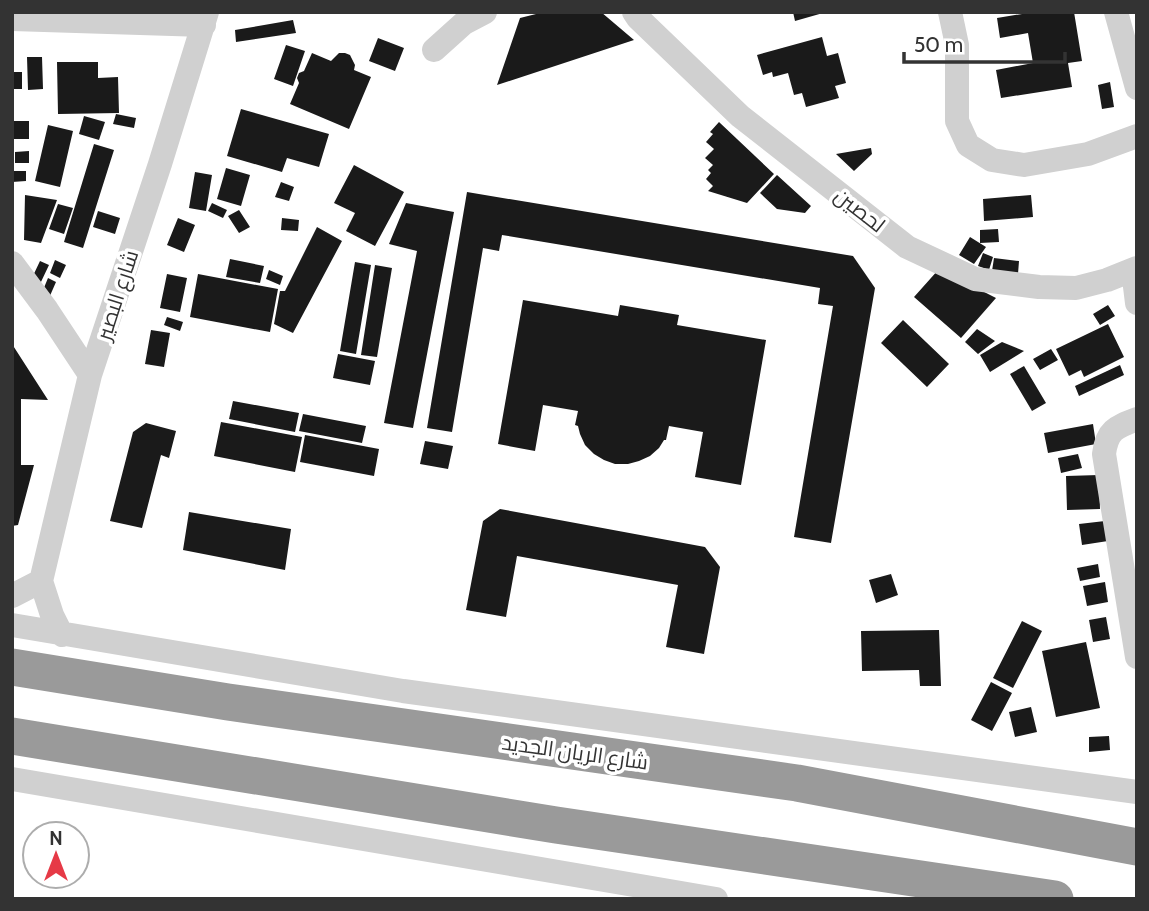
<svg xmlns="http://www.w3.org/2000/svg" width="1149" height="911" font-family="Cabin,Cairo,sans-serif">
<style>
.building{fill:#1a1a1a}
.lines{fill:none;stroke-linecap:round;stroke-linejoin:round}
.minor{stroke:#d0d0d0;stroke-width:24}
.highway{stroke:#9a9a9a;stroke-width:37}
.labels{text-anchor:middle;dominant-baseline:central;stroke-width:7;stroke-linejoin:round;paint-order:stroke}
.street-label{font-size:21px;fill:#333;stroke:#fff}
</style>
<rect width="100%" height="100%" fill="#fff"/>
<path class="building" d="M544 12H601L634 40 497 85 520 18Z
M793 12H823V13L795 21Z
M1034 12H1074L1082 61 1068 63 1072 87 1001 98 996 70 1033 63 1028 33 1000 38 997 18Z
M293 20 296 33 236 42 235 30Z
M822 37 827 56 838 53 846 83 835 86 839 98 806 107 802 93 794 95 788 73 773 77 772 72 763 75 757 55Z
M378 38 404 48 395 71 369 61Z
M286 45 305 51 293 86 274 79Z
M312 53 331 61 339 53H345L350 55 355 65 354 70 371 77 349 129 290 104 299 83 297 78 299 73 304 71Z
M27 57H42L43 89 28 90Z
M57 62H98V78L118 77 119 113 58 114Z
M12 72H22V89H12Z
M1110 82 1114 107 1102 109 1098 85Z
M241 109 329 134 319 167 287 158 282 172 227 156Z
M116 114 136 118 134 128 113 124Z
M84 116 105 122 99 140 79 134Z
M12 121H29V139H12Z
M719 122 774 174 747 203 708 191 713 186 706 179 711 173 708 170 713 165 705 158 714 149 706 142 713 134 710 132Z
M48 125 73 131 60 187 35 181Z
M94 144 114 150 83 248 64 242Z
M871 148 872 154 854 171 836 154Z
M29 151V163H15V152Z
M354 165 404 192 375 246 346 231 355 213 334 203Z
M226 168 250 175 241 206 217 199Z
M12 171H26V181L12 182Z
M195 172 212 175 206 211 189 208Z
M777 175 811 206 805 213 777 209 760 193Z
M281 182 294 187 289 201 275 197Z
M467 192 853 256 875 288 831 543 794 537 833 306 818 304 820 288 502 235 499 251 483 248 452 432 427 428Z
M25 195 57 200 41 243 24 240Z
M1031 195 1033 217 984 221 983 199Z
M212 203 227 210 223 218 208 211Z
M406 203 454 212 413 428 384 423 417 251 389 244Z
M58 204 73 208 64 234 49 229Z
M239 210 250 227 239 233 228 216Z
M98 211 120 218 115 234 93 227Z
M178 218 195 225 184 252 167 245Z
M282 218 299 220 298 231 281 230Z
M317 227 342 241 293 333 274 324 280 291H285Z
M998 229 999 242 980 243V230Z
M970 237 986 247 974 264 959 255Z
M983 253 993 257 989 270 978 266Z
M994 258 1019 261 1018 274 992 271Z
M230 259 264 266 260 283 226 277Z
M55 260 66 265 60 278 50 273Z
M40 261 49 265 40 284 31 280Z
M355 262 371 265 356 354 340 351Z
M375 265 392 268 377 357 361 355Z
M939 269 996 298 961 338 914 297Z
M269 270 283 276 280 285 266 279Z
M167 274 187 278 180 312 160 308Z
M198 274 278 289 270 332 190 317Z
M48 278 56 282 49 298 41 295Z
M523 300 618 316 620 305 679 315 677 325 766 340 741 485 695 477 703 432 669 426 666 440H664L659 448 650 456 639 461 628 464H615L604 460 594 454 585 445 580 434 578 426 575 425 578 411 543 405 535 451 498 444Z
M1108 305 1115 316 1100 325 1093 314Z
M167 317 183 322 180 331 164 325Z
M903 320 949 364 927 387 881 343Z
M1108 324 1124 357 1084 377 1081 370 1069 376 1056 349Z
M977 329 995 341 978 354 965 342Z
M151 330 170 333 164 367 145 364Z
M1002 342 1024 351 990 372 980 355Z
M12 344 48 400 21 399V465H34L18 525 12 526Z
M1051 349 1058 360 1040 370 1033 359Z
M338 354 375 361 370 385 333 378Z
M1120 365 1124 375 1079 396 1075 386Z
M1024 366 1046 403 1032 411 1010 374Z
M233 401 299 413 295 432 229 419Z
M303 414 366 426 362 443 299 431Z
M221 422 302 437 295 472 214 456Z
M146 423 176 431 169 458 161 455 142 528 110 521 133 432Z
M1093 424 1096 444 1048 453 1044 433Z
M305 435 379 449 374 476 300 462Z
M425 441 453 446 448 469 420 464Z
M1078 454 1082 468 1061 473 1058 458Z
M1099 475 1100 509 1067 510 1066 476Z
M500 509 705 547 720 567 704 654 666 647 678 585 517 556 506 617 466 610 483 521Z
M189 512 291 529 285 570 183 550Z
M1105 521 1108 541 1082 545 1079 524Z
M1098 564 1100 577 1080 581 1077 568Z
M891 574 898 595 876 603 869 580Z
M1105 582 1108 602 1087 606 1083 586Z
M1106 617 1110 639 1093 642 1089 620Z
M1022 621 1042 631 1013 688 993 678Z
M939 630 941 686H920L919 670 862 671 861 631Z
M1086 642 1100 708 1056 717 1042 651Z
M991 682 1012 693 992 731 971 720Z
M1031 707 1037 732 1015 737 1009 712Z
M1109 736 1110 750 1089 752V737Z"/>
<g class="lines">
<path class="minor" d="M634 12 638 18 740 116 907 247 975 279 1039 287 1076 288 1107 280 1137 268
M950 12 957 45V121L968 145 992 160 1024 165 1088 154 1137 136
M1116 12 1137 88
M12 19 204 25
M434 50 464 23 485 12
M12 263 47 310 90 375
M1133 270 1137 303
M1137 419C1116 427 1107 430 1104 454L1137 657
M12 596 41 581
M12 625 403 691 1137 792
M62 635 52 615 41 581 90 375 160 164 207 12
M12 779 716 899"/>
<path class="highway" d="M12 667 228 702 797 783 1137 847
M12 736 556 825 1055 899"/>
</g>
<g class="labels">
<g class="street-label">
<text transform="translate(860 210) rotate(38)">لحصين</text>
<text transform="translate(117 295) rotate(-72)">شارع البصير</text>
<text transform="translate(575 752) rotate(8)">شارع الريان الجديد</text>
</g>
</g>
<rect width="1149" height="911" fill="none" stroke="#333333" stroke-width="28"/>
<g transform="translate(56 855)"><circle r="33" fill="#ffffff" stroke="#adadad" stroke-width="2"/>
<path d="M0-5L12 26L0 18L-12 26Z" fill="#e63946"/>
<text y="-10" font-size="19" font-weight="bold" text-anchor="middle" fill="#333333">N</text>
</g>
<path d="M904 52v10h161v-10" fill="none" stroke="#333333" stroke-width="3.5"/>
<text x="914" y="52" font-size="21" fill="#333333" stroke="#ffffff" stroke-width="5" paint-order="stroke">50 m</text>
</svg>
